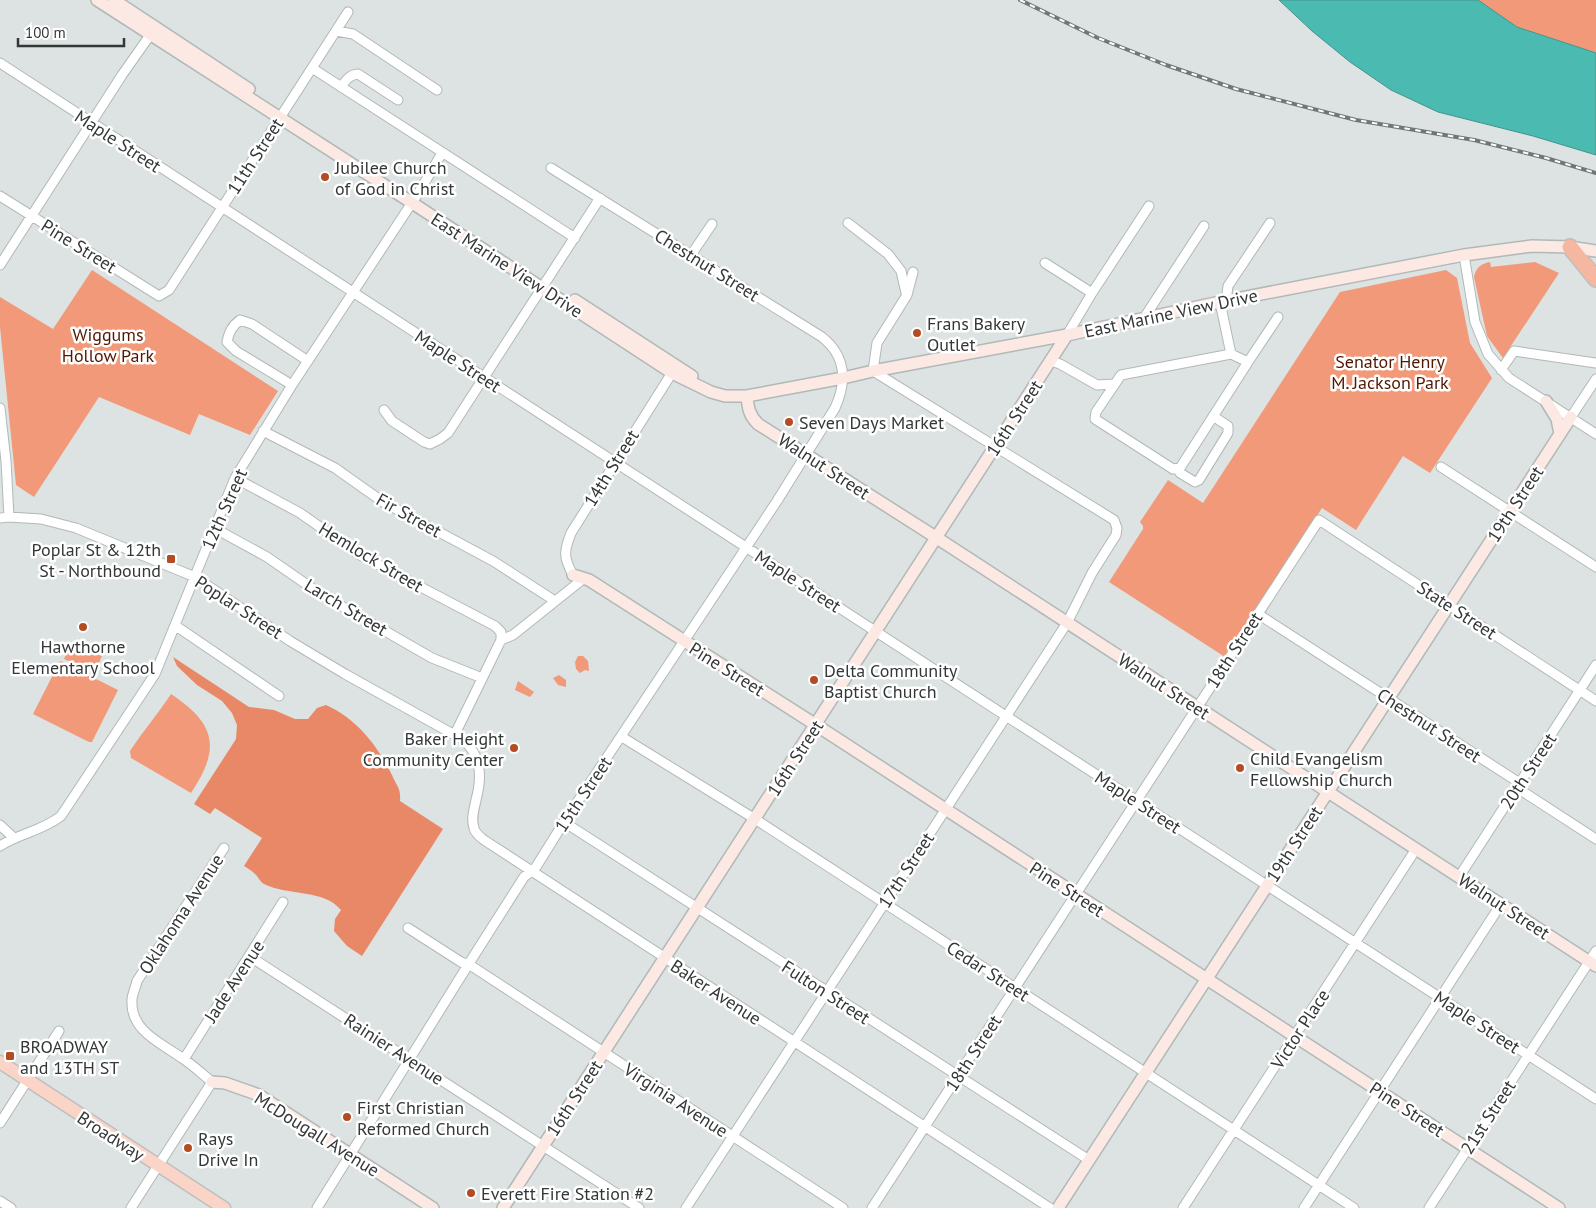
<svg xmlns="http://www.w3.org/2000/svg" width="1596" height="1208" font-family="'PT Sans',sans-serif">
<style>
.green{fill:#f19979}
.forest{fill:#e98866}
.water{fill:#4bbbb2;stroke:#44938d}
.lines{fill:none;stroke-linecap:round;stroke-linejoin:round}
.street-casing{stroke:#b1b9b8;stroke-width:11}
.secondary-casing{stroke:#b1b9b8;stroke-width:14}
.primary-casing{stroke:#bebfbf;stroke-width:15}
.highway-casing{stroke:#bebfbf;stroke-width:18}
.street{stroke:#fff;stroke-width:9}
.secondary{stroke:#fce9e3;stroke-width:11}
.primary{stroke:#fad4c7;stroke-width:12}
.highway{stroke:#f6b7a1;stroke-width:15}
.rail-casing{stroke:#727776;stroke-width:4}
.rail{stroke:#fff;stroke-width:2;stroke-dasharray:5.5;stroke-linecap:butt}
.poi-dot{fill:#b34c24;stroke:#fff;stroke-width:2}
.labels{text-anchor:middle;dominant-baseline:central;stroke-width:5;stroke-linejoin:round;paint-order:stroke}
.street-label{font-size:18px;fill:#343737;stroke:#fff}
.poi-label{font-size:18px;fill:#343737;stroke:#fff;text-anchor:start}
.park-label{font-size:18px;fill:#521700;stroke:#fff}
</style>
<rect width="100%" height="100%" fill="#dce3e2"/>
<path class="green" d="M1478 0H1596V53L1517 27Z
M1490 262 1491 267 1535 262 1559 273 1503 358 1487 336 1474 277C1476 268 1480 264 1490 262Z
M92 270 278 391 250 435 199 414 190 435 99 397 34 497 16 485 0 327V297L53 329Z
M1446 270 1457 278 1470 343 1492 378 1430 473 1403 456 1356 530 1322 508 1225 657 1109 582 1143 529V526L1140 522 1168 480 1203 503 1340 292Z
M71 643 102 656 95 672 64 659Z
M578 656H583L588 661 589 671 585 670 580 673 576 669 575 662Z
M60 661 118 690 92 742H89L33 714Z
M559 675 566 680V687L558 685 553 678Z
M518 681 534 692 530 697 515 690Z
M171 694C216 724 221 748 191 793L131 758 130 751C143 731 158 714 171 694Z"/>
<path class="forest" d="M173 657 249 707 274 710 295 719H308L317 708 326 705C357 719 377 745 392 775 397 787 401 788 400 801L443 829 362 956 347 946 334 931 335 919 341 910C324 889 288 896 264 884 260 882 258 876 254 873 251 870 247 868 244 866L262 838 215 808 210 814 194 804 236 739 237 725 232 713 222 701 197 685 177 666Z"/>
<path class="water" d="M1279 0H1478L1517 27 1596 53V155L1533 136 1438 112 1391 90 1350 62 1312 31Z"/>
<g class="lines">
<g class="street-casing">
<path id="street" d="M336 31 353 34 437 90
M0 63 1596 1099
M312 68 575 238
M341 87C346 80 349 75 358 74L398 100
M0 196 159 296 169 290 348 12
M848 223 888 254 901 271 906 293
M691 255 712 224
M1464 255 1475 322 1488 354 1509 378 1596 434
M1045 263 1092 293
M0 265 122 75 153 31
M1226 301 1228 286 1270 223
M1220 302 1231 354 1248 362 1180 468 1173 469 1095 419 1096 412 1121 375 1231 354
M1144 318 1204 226
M1067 335 1092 293 1149 206
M1051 361 1060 364 1097 385 1114 384
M1248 362 1278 317
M1501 370 1514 351 1596 363
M292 385 236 351 227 342C229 332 232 326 240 320L252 324 308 361
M0 408 6 461 9 517
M384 410 392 421 424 442 430 444 440 439 448 433 600 198
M1571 417 1596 379
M263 431 335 468 383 502 493 561 555 601
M1441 467 1596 567
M1178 469 1180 473 1195 482 1199 480 1228 433V426L1213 416
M235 478 300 513 360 555 495 626 501 632V640
M0 518 9 517 41 519 76 528 195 577 290 641 345 674 462 739C482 755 482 777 476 800 474 810 471 818 474 828 475 833 480 837 484 840L1050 1208
M214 528 267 557 319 593 432 658 482 678
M573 575C563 557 564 551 571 533L675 368
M1258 614 1515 780 1522 791 1596 839
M176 626 279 696
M455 734 501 640 513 635 583 579
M622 737 755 819 1354 1208
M564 822 1089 1160
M0 825 14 838
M0 846C20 833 42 831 61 816L155 674 235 478 292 385 419 192 442 153
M1459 877 1596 665
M408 928 461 962 473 967 843 1208
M249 956 639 1208
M184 1059 283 902
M0 1123 59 1031
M0 1201 11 1208
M131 1208 212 1082C202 1074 193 1065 182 1058 161 1043 130 1031 132 1000 132 994 136 987 137 981L224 848
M317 1208 468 965 524 877 536 867 564 822 777 501 835 408C847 382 846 356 822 337L551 168
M686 1208 1067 623 1092 573 1116 535 1117 528 1114 520 873 371 877 343 907 295 913 272
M872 1208 1319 520 1596 701
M1183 1208 1416 849
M1304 1208 1501 904
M1429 1208 1596 951"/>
</g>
<g class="secondary-casing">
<path id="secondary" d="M97 0 420 208 672 373 711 392 725 396H747L843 378 873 371 1067 335 1220 302 1464 255 1532 246 1570 247 1596 251
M114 0 249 89
M575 300 692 376
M747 396C748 408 749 415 758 424L937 538 1596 966
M1546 401 1557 419 1560 434
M573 575 589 580 816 725 1559 1208
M212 1082 225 1083 259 1095 433 1208
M503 1208 1067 335
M1058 1208 1571 417"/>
</g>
<g class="primary-casing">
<path id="primary" d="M0 1062 224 1208"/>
</g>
<g class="highway-casing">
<path id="highway" d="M1570 247 1596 279"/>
</g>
<use href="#street" class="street"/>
<use href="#secondary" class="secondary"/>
<use href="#primary" class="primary"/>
<use href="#highway" class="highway"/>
<g class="rail-casing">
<path id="rail" d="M1020 0 1098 38 1166 65 1236 89 1356 120 1474 140 1546 158 1596 173"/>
</g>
<use href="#rail" class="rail"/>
</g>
<g class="poi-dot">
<circle cx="325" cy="177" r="5"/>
<circle cx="917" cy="333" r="5"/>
<circle cx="789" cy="422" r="5"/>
<rect x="166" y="554" width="10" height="10" rx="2.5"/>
<circle cx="83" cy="627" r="5"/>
<circle cx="814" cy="680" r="5"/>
<circle cx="514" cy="748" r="5"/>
<circle cx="1240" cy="768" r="5"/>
<rect x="5" y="1051" width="10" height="10" rx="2.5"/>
<circle cx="347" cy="1117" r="5"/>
<circle cx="188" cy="1148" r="5"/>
<circle cx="471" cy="1193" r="5"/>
</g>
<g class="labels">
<g class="street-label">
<text transform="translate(118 141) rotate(33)">Maple Street</text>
<text transform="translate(255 156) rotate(-57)">11th Street</text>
<text transform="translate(79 246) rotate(32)">Pine Street</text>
<text transform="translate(507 265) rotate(33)">East Marine View Drive</text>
<text transform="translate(707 265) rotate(32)">Chestnut Street</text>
<text transform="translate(1171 313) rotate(-12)">East Marine View Drive</text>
<text transform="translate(458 361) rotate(33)">Maple Street</text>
<text transform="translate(1014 418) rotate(-57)">16th Street</text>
<text transform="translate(824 466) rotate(33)">Walnut Street</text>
<text transform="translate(611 468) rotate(-58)">14th Street</text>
<text transform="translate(1515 504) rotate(-57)">19th Street</text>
<text transform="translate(224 509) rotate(-66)">12th Street</text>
<text transform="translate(409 515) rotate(29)">Fir Street</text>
<text transform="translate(371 557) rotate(31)">Hemlock Street</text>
<text transform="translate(798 581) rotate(33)">Maple Street</text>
<text transform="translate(239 607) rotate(33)">Poplar Street</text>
<text transform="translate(346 607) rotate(31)">Larch Street</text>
<text transform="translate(1457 610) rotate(33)">State Street</text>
<text transform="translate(1234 650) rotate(-57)">18th Street</text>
<text transform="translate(727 669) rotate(32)">Pine Street</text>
<text transform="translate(1164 686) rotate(33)">Walnut Street</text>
<text transform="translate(1429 725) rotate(33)">Chestnut Street</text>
<text transform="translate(795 758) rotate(-57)">16th Street</text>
<text transform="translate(1528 771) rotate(-57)">20th Street</text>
<text transform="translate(583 794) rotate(-56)">15th Street</text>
<text transform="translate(1138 802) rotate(33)">Maple Street</text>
<text transform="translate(1294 844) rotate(-57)">19th Street</text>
<text transform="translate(906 870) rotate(-57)">17th Street</text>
<text transform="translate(1067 889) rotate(33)">Pine Street</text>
<text transform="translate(1504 906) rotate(33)">Walnut Street</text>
<text transform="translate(181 914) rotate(-57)">Oklahoma Avenue</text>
<text transform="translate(988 971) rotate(33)">Cedar Street</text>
<text transform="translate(234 981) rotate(-57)">Jade Avenue</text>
<text transform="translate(716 992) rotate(33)">Baker Avenue</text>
<text transform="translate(826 992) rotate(33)">Fulton Street</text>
<text transform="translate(1477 1022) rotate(33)">Maple Street</text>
<text transform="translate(1300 1029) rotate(-57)">Victor Place</text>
<text transform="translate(394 1049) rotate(33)">Rainier Avenue</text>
<text transform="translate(973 1053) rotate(-57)">18th Street</text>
<text transform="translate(574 1098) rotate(-57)">16th Street</text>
<text transform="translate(676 1100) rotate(33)">Virginia Avenue</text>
<text transform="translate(1407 1109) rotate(33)">Pine Street</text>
<text transform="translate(1488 1117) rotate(-57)">21st Street</text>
<text transform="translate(317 1134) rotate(32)">McDougall Avenue</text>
<text transform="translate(111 1136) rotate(33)">Broadway</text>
</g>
<g class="poi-label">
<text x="335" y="167">Jubilee Church<tspan x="335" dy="21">of God in Christ</tspan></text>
<text x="927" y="323">Frans Bakery<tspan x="927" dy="21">Outlet</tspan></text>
<text x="799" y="422">Seven Days Market</text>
<text x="161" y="549" text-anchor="end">Poplar St &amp; 12th<tspan x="161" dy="21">St - Northbound</tspan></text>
<text x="83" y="646" text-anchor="middle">Hawthorne<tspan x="83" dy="21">Elementary School</tspan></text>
<text x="824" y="670">Delta Community<tspan x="824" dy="21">Baptist Church</tspan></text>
<text x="504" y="738" text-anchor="end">Baker Height<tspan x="504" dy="21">Community Center</tspan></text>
<text x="1250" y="758">Child Evangelism<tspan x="1250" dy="21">Fellowship Church</tspan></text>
<text x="20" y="1046">BROADWAY<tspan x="20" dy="21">and 13TH ST</tspan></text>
<text x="357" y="1107">First Christian<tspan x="357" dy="21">Reformed Church</tspan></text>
<text x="198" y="1138">Rays<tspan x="198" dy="21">Drive In</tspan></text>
<text x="481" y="1193">Everett Fire Station #2</text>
</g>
<g class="park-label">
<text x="108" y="334">Wiggums<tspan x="108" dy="21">Hollow Park</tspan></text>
<text x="1390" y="361">Senator Henry<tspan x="1390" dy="21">M. Jackson Park</tspan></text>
</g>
</g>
<path d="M18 38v8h106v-8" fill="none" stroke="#343737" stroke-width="2.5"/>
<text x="25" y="38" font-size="15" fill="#343737" stroke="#ffffff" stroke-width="4" paint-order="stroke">100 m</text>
</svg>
